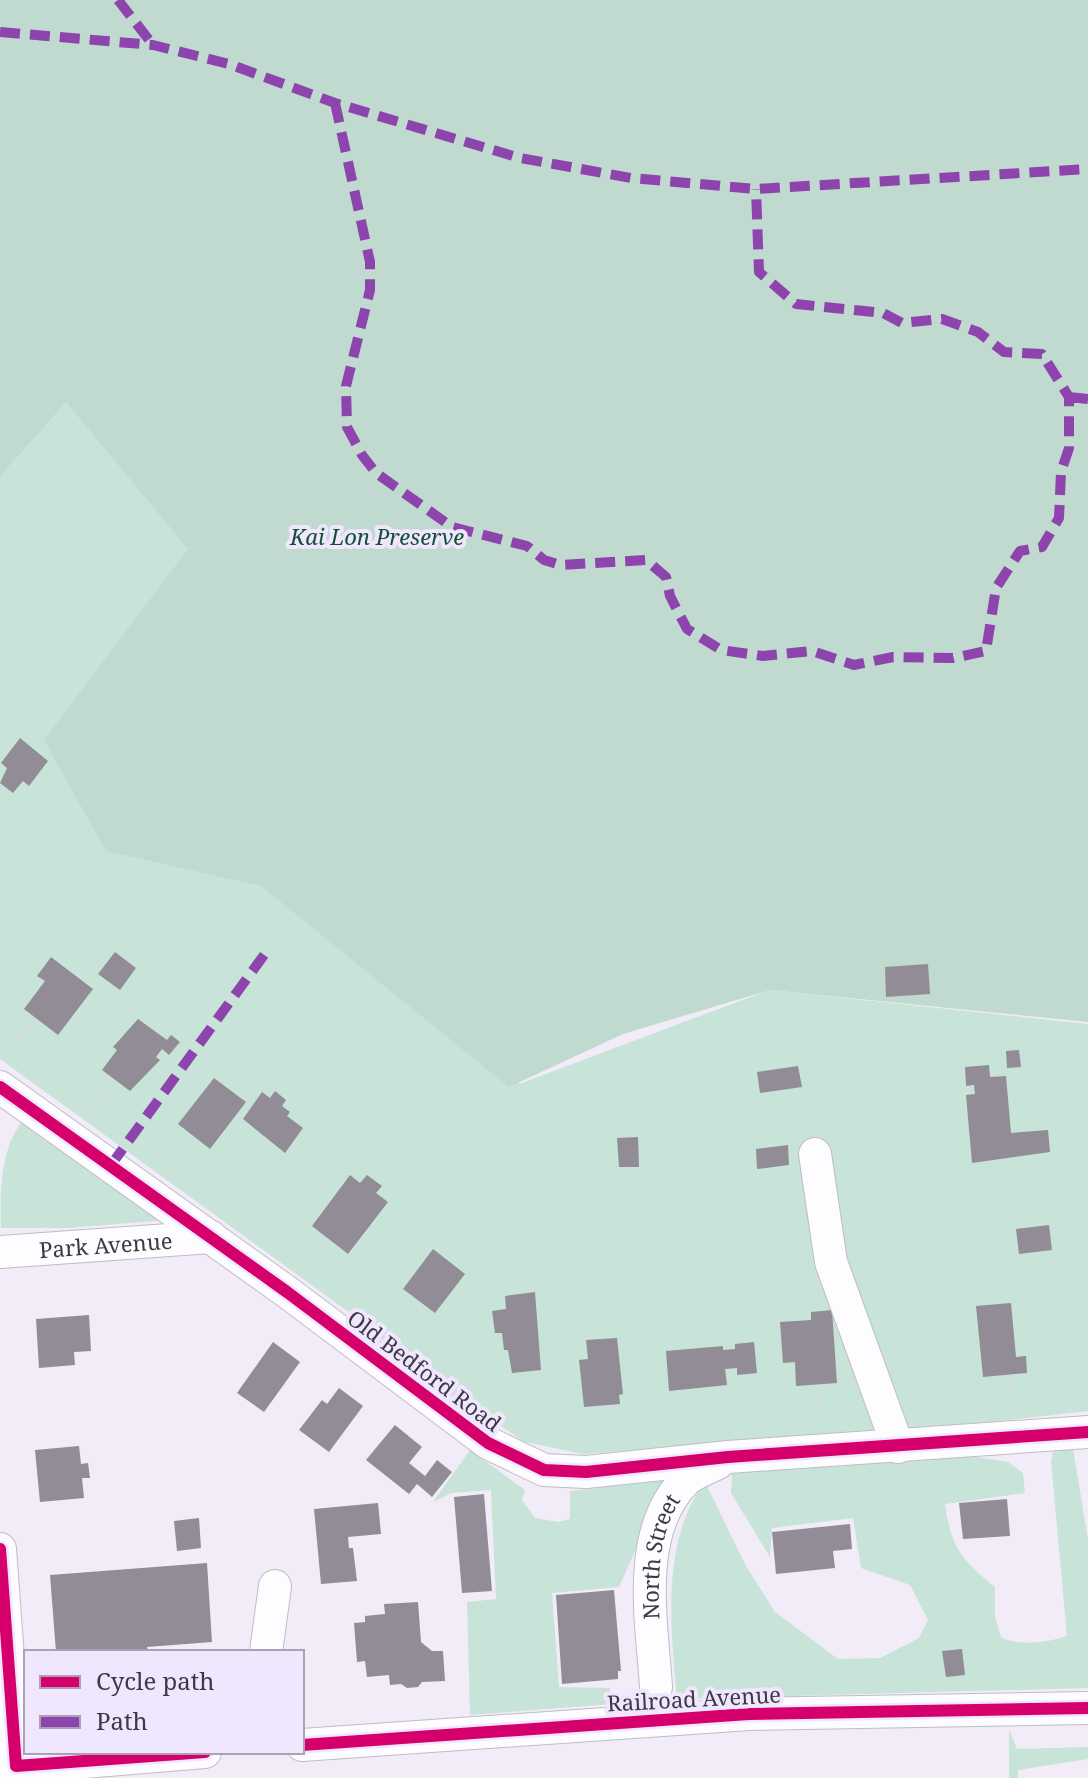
<svg xmlns="http://www.w3.org/2000/svg" width="1088" height="1778" font-family="'Noto Serif',serif">
<style>
.green{fill:#c8e3d8}
.forest{fill:#c0dacf}
.building{fill:#918c96}
.lines{fill:none;stroke-linecap:round;stroke-linejoin:round}
.minor-casing{stroke:#c0bcc6;stroke-width:34}
.path{stroke:#dad8dd;stroke-width:5;stroke-dasharray:2 6;stroke-linecap:butt}
.minor{stroke:#fdfcfe;stroke-width:32}
.quiet{stroke:#8e44ad;stroke-width:10;stroke-dasharray:20 10;stroke-linecap:butt}
.cycleway-casing{stroke:#f0e6fe;stroke-width:17}
.cycleway{stroke:#d6006c;stroke-width:12}
.labels{text-anchor:middle;dominant-baseline:central;stroke-width:8;stroke-linejoin:round;paint-order:stroke}
.park-label{font-size:22px;font-style:italic;fill:#125135;stroke:#f0e6fe}
.street-label{font-size:22px;fill:#3e3945;stroke:#f0e6fe}
</style>
<rect width="100%" height="100%" fill="#f1ecf8"/>
<path class="green" d="M0 360 1088 498 503 888 519 1084 769 990 1088 1024V1411L947 1427 583 1454 525 1442 427 1377 350 1313 0 1059Z
M23 1121 167 1220 69 1228H1C0 1193 0 1148 23 1121Z
M1073 1448 1088 1540V1688L677 1699C671 1628 660 1542 705 1482L746 1566 775 1612 838 1659 880 1658 919 1638 928 1620 910 1585 861 1568 853 1518 772 1528 770 1557 731 1493 732 1474 741 1470 969 1456 1008 1462 1023 1473 1025 1493 945 1504C951 1548 962 1560 995 1587V1617L1001 1637C1018 1647 1049 1642 1067 1636L1051 1462 1053 1452Z
M470 1450 525 1490 522 1500 535 1518 558 1522 570 1519V1491L667 1480 619 1587 552 1593 559 1687 610 1688 612 1704 470 1715 467 1602 496 1599 491 1490 451 1493 433 1502Z
M1009 1729 1017 1749 1088 1747V1759L1018 1770V1778H1009Z"/>
<path class="forest" d="M0 0H1088V1022L770 990 623 1034 509 1087 261 886 106 851 44 740 188 549 66 402 0 476Z"/>
<path class="building" d="M20 738 48 761 29 786 23 781 13 793 0 783 7 768 1 763Z
M115 952 136 968 120 990 98 974Z
M51 957 93 989 58 1035 24 1009 45 981 37 976Z
M928 964 930 994 886 997 885 967Z
M138 1019 167 1040 171 1035 180 1042 169 1055 162 1049 156 1057 160 1060 130 1091 102 1070 117 1050 113 1047Z
M1019 1050 1021 1067 1007 1068 1006 1051Z
M989 1065 990 1077 1006 1076 1011 1133 1048 1130 1050 1152 972 1163 966 1095 975 1094 974 1085 966 1086 965 1067Z
M798 1066 802 1087 760 1093 757 1072Z
M214 1078 246 1102 210 1149 178 1124Z
M275 1091 286 1100 282 1106 290 1112 287 1116 303 1128 285 1153 243 1119 262 1092 270 1098Z
M638 1137 639 1167H619L617 1138Z
M788 1145 789 1165 757 1169 756 1149Z
M350 1175 360 1183 367 1175 382 1186 376 1193 388 1202 348 1254 312 1226Z
M1049 1225 1052 1250 1019 1254 1016 1229Z
M433 1249 465 1274 435 1313 403 1289Z
M535 1292 541 1370 512 1373 508 1350H504L502 1333H495L492 1311 506 1309 505 1296Z
M1011 1303 1016 1357 1026 1356 1027 1373 983 1377 976 1306Z
M832 1310 837 1383 796 1386 795 1362 783 1363 780 1322 811 1320V1312Z
M89 1315 91 1351 74 1352 75 1365 39 1368 36 1319Z
M617 1338 623 1394 619 1395 620 1404 584 1407 579 1360 588 1359 586 1340Z
M273 1342 300 1362 264 1412 237 1393Z
M754 1342 757 1373 737 1375V1368L725 1369 727 1385 669 1391 666 1351 723 1346V1350L735 1349V1344Z
M339 1388 363 1406 329 1452 299 1430 322 1400 327 1404Z
M395 1425 422 1447 409 1463 425 1476 437 1460 452 1472 432 1497 417 1484 409 1494 366 1460Z
M79 1446 81 1464 88 1463 90 1478H82L84 1498 40 1502 35 1450Z
M484 1494 492 1591 462 1593 454 1497Z
M1007 1499 1010 1536 963 1539 959 1503Z
M378 1503 381 1534 348 1537 349 1548H353L357 1581 321 1584 314 1509Z
M199 1518 201 1548 177 1551 174 1521Z
M850 1524 852 1549 833 1551 835 1568 776 1574 772 1532Z
M207 1563 212 1642 147 1647 148 1651 140 1652H56L50 1575Z
M614 1590 621 1671H618V1679L562 1684 556 1595Z
M418 1602 421 1642 432 1651H443L445 1681 422 1682 418 1687 407 1688 401 1684 390 1685 389 1675 367 1677 365 1661 357 1662 354 1623 365 1622V1616L385 1614 384 1604Z
M962 1649 965 1675 946 1677 942 1651Z"/>
<g class="lines">
<g class="minor-casing">
<g id="minor">
<path d="M0 1087 287 1292 488 1443 544 1470 586 1472 728 1457 1088 1432"/>
<path d="M815 1154 831 1262 898 1447"/>
<path id="s1" d="M0 1252 211 1237"/>
<path d="M0 1549 16 1766"/>
<path d="M266 1652 275 1586"/>
<path id="s2" d="M656 1687C652 1622 634 1531 686 1480 694 1473 708 1468 718 1463"/>
<path d="M302 1745 749 1714 1088 1708"/>
<path d="M0 1769 205 1752"/>
</g>
</g>
<path class="path" d="M3 1059 31 1023
M86 1116 112 1083
M168 1175 194 1139
M305 1269 327 1241
M398 1338 420 1305
M1010 1375 1013 1409
M818 1387 821 1423
M697 1391 701 1431
M612 1407 615 1440"/>
<use href="#minor" class="minor"/>
<path class="quiet" d="M118 0 153 45
M0 32 153 45 229 64 335 103 520 158 631 178 756 189 1088 169
M335 103 370 262V290L346 386 347 427 362 455 376 473 452 527 527 546 544 560 560 565 646 560 666 577 670 596 687 629 721 650 763 656 812 651 854 665 893 657 953 658 986 651 996 588 1020 551 1042 547 1059 518 1061 472 1069 448V397L1042 354 1004 352 978 332 942 319 902 323 883 313 796 304 759 272 756 189
M1069 397 1088 399
M111 1165 267 951"/>
<g class="cycleway-casing">
<path id="cycleway" d="M0 1087 287 1292 488 1443 544 1470 586 1472 728 1457 1088 1432
M0 1549 16 1766 205 1752
M302 1745 749 1714 1088 1708"/>
</g>
<use href="#cycleway" class="cycleway"/>
</g>
<g class="labels">
<g class="park-label">
<text x="377" y="536">Kai Lon Preserve</text>
</g>
<g class="street-label">
<text stroke="none"><textPath href="#s1" startOffset="106">Park Avenue</textPath></text>
<text transform="translate(425 1370) rotate(37)">Old Bedford Road</text>
<text stroke="none"><textPath href="#s2" startOffset="132">North Street</textPath></text>
<text transform="translate(694 1698) rotate(-3)">Railroad Avenue</text>
</g>
</g>
<rect x="24" y="1650" width="280" height="104" fill="#f0e6fe" stroke="#a9a1b4" stroke-width="2"/>
<rect x="40" y="1676" width="40" height="12" fill="#d6006c" stroke="#a9a1b4" stroke-width="2"/>
<text x="96" y="1690" font-size="24" fill="#3e3945">Cycle path</text>
<rect x="40" y="1716" width="40" height="12" fill="#8e44ad" stroke="#a9a1b4" stroke-width="2"/>
<text x="96" y="1730" font-size="24" fill="#3e3945">Path</text>
</svg>
